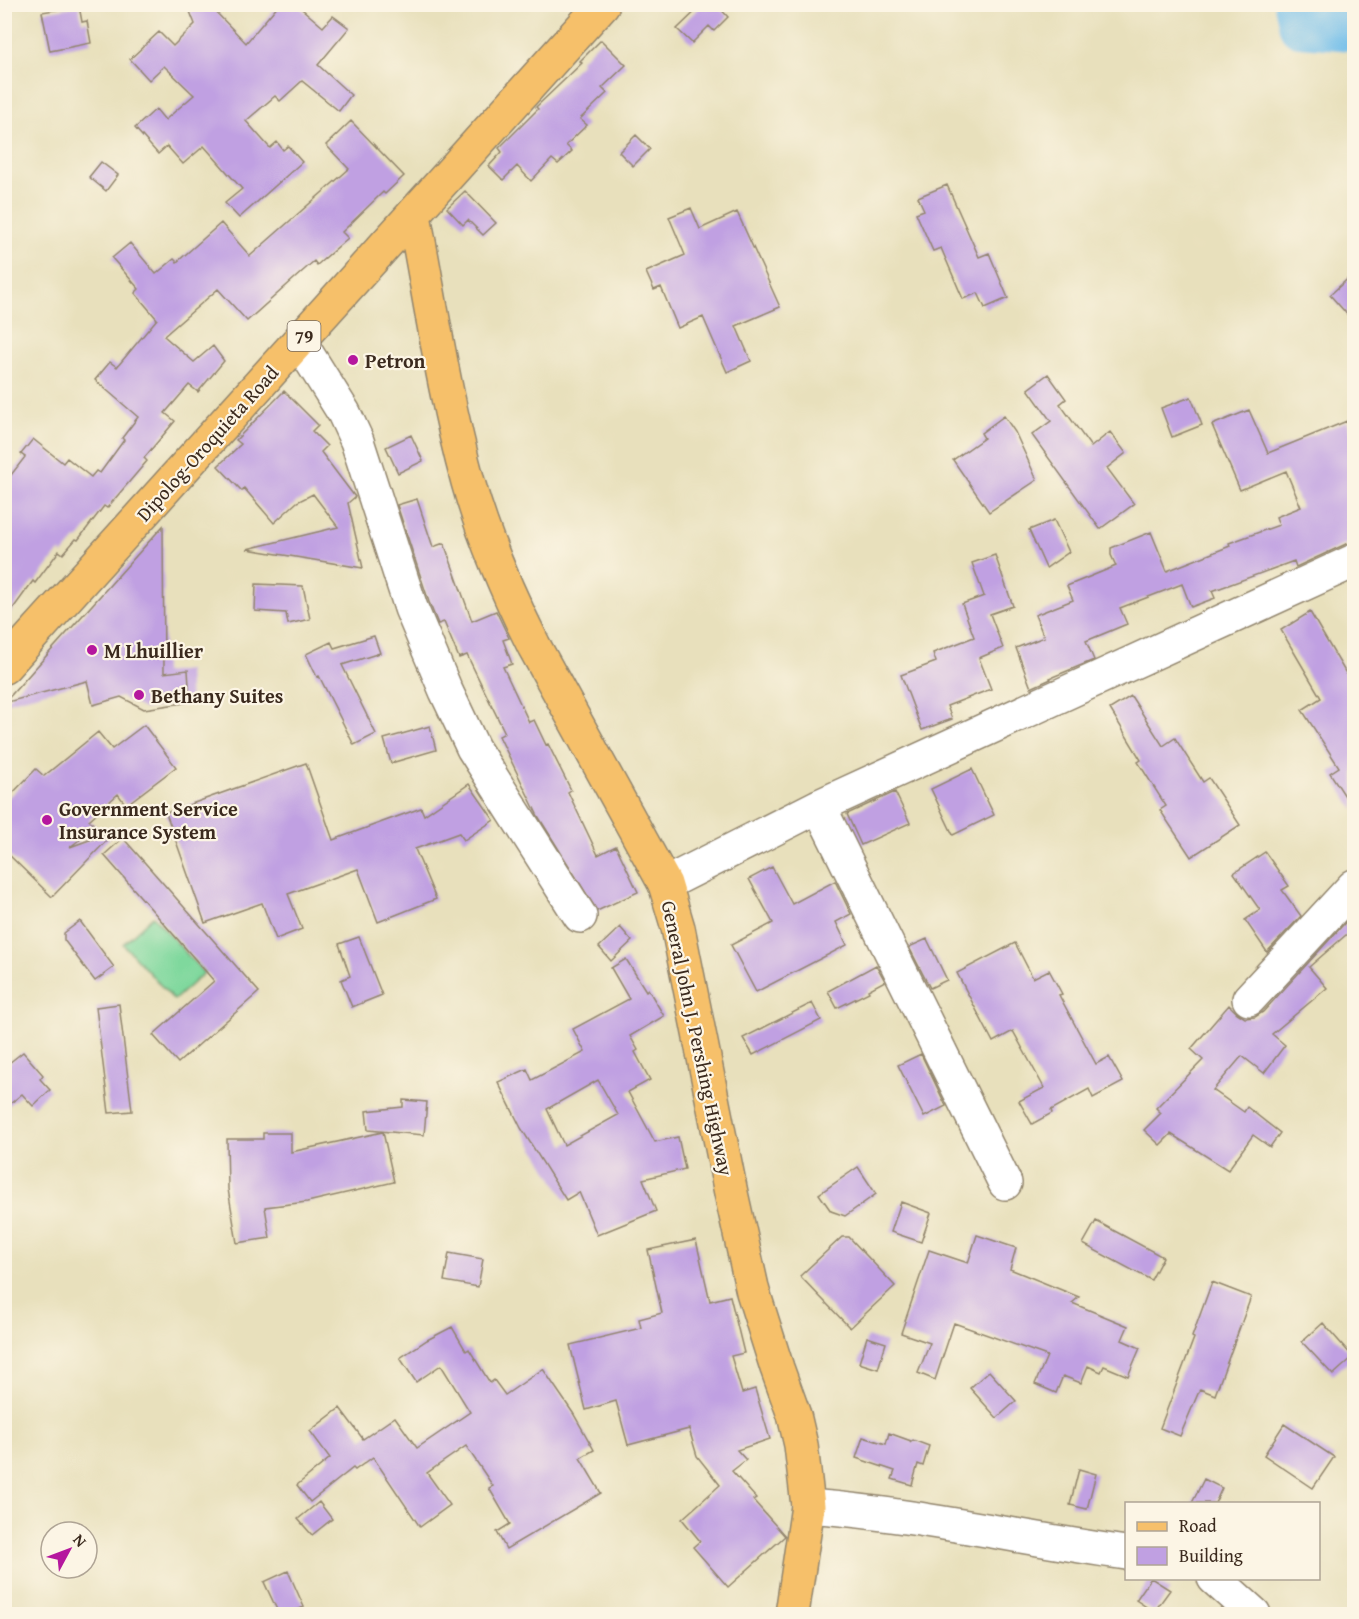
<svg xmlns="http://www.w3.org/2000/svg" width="1359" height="1619" font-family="'Gentium Book Plus',serif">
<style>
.pitch{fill:#7fd89d;stroke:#5d815e;stroke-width:1.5}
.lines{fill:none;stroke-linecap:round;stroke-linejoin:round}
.river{stroke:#70bdea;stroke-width:42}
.building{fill:#c0a0e2;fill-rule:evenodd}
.minor-casing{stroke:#92856d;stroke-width:36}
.major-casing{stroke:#92856d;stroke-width:36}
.highway-casing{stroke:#92856d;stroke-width:36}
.minor{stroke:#fff;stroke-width:33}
.major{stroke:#f6c06b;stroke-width:33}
.highway{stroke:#f6c06b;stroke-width:33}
.poi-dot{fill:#b5179e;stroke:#fcf5e5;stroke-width:2}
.labels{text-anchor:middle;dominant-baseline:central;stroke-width:4.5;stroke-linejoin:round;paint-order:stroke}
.shield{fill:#fcf5e5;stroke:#75675a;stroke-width:1.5}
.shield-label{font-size:18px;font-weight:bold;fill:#3b2a1e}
.poi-label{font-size:20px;font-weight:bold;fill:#3b2a1e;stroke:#fcf5e5;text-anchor:start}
.street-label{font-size:20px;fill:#3b2a1e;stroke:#fcf5e5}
</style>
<rect width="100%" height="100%" fill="#fcf5e5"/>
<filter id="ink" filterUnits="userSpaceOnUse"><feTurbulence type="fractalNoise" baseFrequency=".0167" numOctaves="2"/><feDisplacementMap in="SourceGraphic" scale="12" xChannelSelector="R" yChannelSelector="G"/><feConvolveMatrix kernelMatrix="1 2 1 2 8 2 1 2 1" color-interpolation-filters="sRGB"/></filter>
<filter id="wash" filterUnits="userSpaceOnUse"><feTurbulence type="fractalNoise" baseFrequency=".008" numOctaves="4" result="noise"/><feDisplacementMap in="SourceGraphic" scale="24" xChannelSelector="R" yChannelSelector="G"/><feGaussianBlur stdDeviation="1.35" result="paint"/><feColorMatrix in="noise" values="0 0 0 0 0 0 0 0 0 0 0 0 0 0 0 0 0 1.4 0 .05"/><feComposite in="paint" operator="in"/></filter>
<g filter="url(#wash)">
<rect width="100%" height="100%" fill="#e8e0bc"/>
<path class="pitch" d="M153 916 204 973 174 1000 123 944Z"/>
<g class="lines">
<path class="river" d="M1295 4 1300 26 1354 30"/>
</g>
<g id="blocks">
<path class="building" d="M187 4H208L246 43 279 4H296L323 27 333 16 349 28 318 65 351 95 339 111 302 81 280 101 275 96 246 121 270 148 277 142 283 150 288 146 302 162 239 218 225 203 242 189 204 146 183 164 167 146 158 154 135 128 156 109 165 120 194 95 164 66 149 80 130 59 159 32 173 46 195 24Z
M703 4H716L728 17 714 31 709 26 692 43 677 29Z
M79 6 82 22 87 21 91 43 50 51 42 12Z
M601 40 626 65 602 88 607 93 580 119 587 125 566 145 572 151 558 164 552 159 531 181 517 166 503 180 489 166 502 152 499 148 538 109 536 107 582 63 580 61Z
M351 121 404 176 385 194 383 192 342 232 348 238 317 265 314 261 247 321 218 289 164 336 194 362 213 346 224 361 198 392 189 385 165 413 175 421 144 458 147 461 107 508 104 506 78 540 76 539 63 554 59 551 35 583 33 581 4 621V484L25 457 21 454 33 439 63 463 67 458 91 477 96 471 100 473 124 440 122 438 138 417 95 380 110 362 117 367 157 319 135 293 139 289 112 258 130 243 156 274 174 259 177 262 221 223 250 256 349 169 326 145Z
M636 135 650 149 633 166 619 152Z
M101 162 118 175 106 191 89 177Z
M947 185 979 257 989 253 1008 298 985 308 978 293 963 299 941 248 933 251 916 213 924 210 918 197Z
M465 191 496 223 483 235 468 220 463 225 447 208Z
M691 208 700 229 737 212 780 307 736 326 751 361 727 372 703 317 678 328 661 287 654 290 646 272 685 255 669 217Z
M1354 273V322L1330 295Z
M1048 374 1066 399 1060 404 1091 447 1110 432 1126 453 1107 468 1134 504 1100 529 1032 435 1051 421 1028 389Z
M284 391 318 425 312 431 327 446 321 452 355 497 348 503 363 568 247 549 338 527 313 494 297 502 274 523 244 488 242 491 218 466 241 444 236 440Z
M1191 397 1202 425 1172 437 1161 408Z
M1249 410 1268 453 1347 421 1354 438V542L1346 544 1296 567 1294 561 1212 591 1215 598 1191 607 1182 584 1120 608 1127 624 1086 641 1094 660 1050 678 1051 679 1031 688 1016 648 1044 637 1035 615 1073 600 1067 586 1116 566 1111 555V548L1151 532 1167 571 1230 546 1229 543 1279 525 1276 517 1301 507 1286 471 1240 490 1212 425Z
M1004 416 1015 432 1037 480 989 512 953 460 984 438 981 433Z
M411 435 423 461 398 473 386 447Z
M417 499 433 547 444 543 472 621 496 611 509 638 503 640 512 664 503 667 529 722 534 720 546 745 548 744 571 790 568 792 598 855 616 846 638 892 597 911 538 816 499 736 505 733 467 655 459 658 444 622 438 624 429 602 397 505Z
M1054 520 1069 552 1046 568 1029 530Z
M163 526 164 673 188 670 190 702 144 709 121 697 93 705 87 681 4 703Z
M995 555 1013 606 990 614 1003 648 979 658 991 689 947 706 952 719 922 730 901 675 936 662 933 653 974 637 962 604 984 596 972 563Z
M256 584 303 586 310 619 288 624 286 613 255 611Z
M1310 612 1354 687V810L1330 773 1339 767 1302 710 1321 698 1281 630Z
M374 636 380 653 342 665 376 734 354 745 319 676 317 677 306 654 331 642 334 648Z
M1131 696 1163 746 1175 738 1203 782 1209 778 1240 825 1191 857 1160 810 1166 806 1138 762 1141 760 1110 709Z
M144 725 176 767 126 805 118 794 89 820 96 827 70 847 117 830 52 897 4 850V802L36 769 44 776 98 732 112 749Z
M430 726 436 750 391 763 384 739Z
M306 763 333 840 421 808 424 815 469 784 494 820 464 840 459 833 415 849 436 899 378 922 358 869 288 894 302 929 276 939 262 903 205 923 166 813Z
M972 769 994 815 953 835 931 789Z
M895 792 910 823 861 845 847 814Z
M123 838 259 992 178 1063 153 1035 214 981 104 855Z
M1265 852 1289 886 1282 890 1301 916 1267 952 1245 920 1260 910 1234 873Z
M772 867 792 904 835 881 851 914 836 922 847 945 756 992 731 945 773 923 749 879Z
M1354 913V928L1309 967 1327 988 1272 1034 1285 1045 1264 1073 1242 1056 1213 1090 1244 1112 1247 1107 1280 1133 1270 1147 1253 1135 1228 1170 1171 1134 1160 1145 1144 1130 1161 1113 1156 1108 1203 1060 1191 1049 1229 1005 1237 1013 1245 1018 1255 1017 1263 1012Z
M80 921 114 967 95 981 64 940V933Z
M620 927 632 941 611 961 599 947Z
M359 937 382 995 352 1007 341 980 350 976 339 944Z
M927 939 947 980 930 988 909 947Z
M1015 943 1033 978 1049 970 1062 994 1059 995 1096 1064 1109 1057 1123 1082 1093 1098 1089 1089 1051 1110 1052 1113 1032 1124 1019 1101 1044 1088 1042 1084 1013 1031 993 1042 957 973Z
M626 959 646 991 648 989 664 1016 630 1036 638 1050 635 1052 650 1080 628 1092 655 1142 678 1137 685 1169 643 1179 656 1211 597 1235 579 1192 566 1200 521 1128 498 1082 527 1069 532 1080 585 1052 573 1029 629 999 611 968ZM598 1080 618 1115 564 1145 547 1109Z
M876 965 885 981 868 990 869 992 837 1008 828 991Z
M812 1003 821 1020 753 1055 743 1038Z
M119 1004 132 1111 109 1113 96 1007Z
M23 1052 43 1075 40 1079 50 1090 33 1106 22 1094 4 1109V1067Z
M921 1054 946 1106 924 1117 898 1065Z
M403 1100 427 1102 424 1135 368 1130 366 1111 403 1107Z
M383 1132 394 1182 307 1202 265 1207 270 1238 237 1243 228 1189 227 1139H263V1133H291V1152Z
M858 1167 876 1194 845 1216 831 1211 819 1194Z
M901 1202 931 1213 921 1242 891 1232Z
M1096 1221 1163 1257 1151 1280 1083 1244Z
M977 1235 1016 1248 1010 1269 1079 1297 1072 1303 1128 1326 1122 1340 1140 1348 1128 1376 1104 1366 1101 1372 1088 1366 1081 1383 1063 1376 1056 1393 1035 1384 1047 1356 954 1323 935 1380 918 1373 930 1343 901 1333 929 1250 968 1263Z
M842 1237H849L895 1286 850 1328 800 1276Z
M696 1240 710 1301 730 1296 744 1353 731 1356 742 1393 755 1389 770 1439 737 1450 746 1460 732 1471 756 1498 753 1500 785 1536 728 1587 693 1547 700 1541 682 1519 720 1485 697 1456 689 1429 628 1445 616 1401 586 1410 570 1345 641 1328 639 1319 662 1313 648 1250Z
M449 1253 483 1259 478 1287 444 1281Z
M1212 1282 1251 1297 1215 1395 1200 1389 1180 1436 1160 1428 1194 1338 1192 1337Z
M1323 1323 1353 1357 1333 1375 1302 1342Z
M452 1327 466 1351 469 1349 490 1383 494 1380 505 1395 543 1369 573 1413 594 1450 580 1458 601 1493 506 1549 497 1532 510 1524 489 1488 493 1486 466 1446 427 1473 450 1505 420 1527 373 1457 355 1470 353 1468 310 1502 297 1485 330 1458 310 1431 340 1408 363 1439 395 1417 417 1448 470 1412 441 1365 416 1382 400 1358 427 1340Z
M867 1337 886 1343 878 1369 859 1363Z
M989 1371 1016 1401 997 1418 970 1388Z
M1284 1424 1334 1457 1313 1488 1264 1455Z
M889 1433 911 1441 910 1443 913 1440 929 1446 923 1466 918 1464 912 1485 892 1479 895 1471 856 1458 863 1437 886 1444Z
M1079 1469 1096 1474 1087 1509 1070 1505Z
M1204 1479 1222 1488 1215 1503H1192Z
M319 1502 332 1519 312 1535 298 1519Z
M288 1571 304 1607 288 1614H279L264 1582Z
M1151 1578 1170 1590 1154 1612 1136 1600Z"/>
</g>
</g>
<g filter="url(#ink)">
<use href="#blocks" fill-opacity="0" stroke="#92856d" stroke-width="1.5"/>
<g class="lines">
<g class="minor-casing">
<path id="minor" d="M299 341 344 413 357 441 411 608 446 691 473 748 580 916
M819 806 1005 1183
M665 884 819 806 1354 561
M1249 999 1354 886
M808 1506C915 1514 1020 1538 1126 1553
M1214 1578 1254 1614"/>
</g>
<g class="major-casing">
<path id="major" d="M414 215C431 304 444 394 468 482 484 539 508 594 534 646L665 884 678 928 731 1193 753 1292 777 1368 794 1415 801 1445 808 1506 792 1614"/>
</g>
<g class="highway-casing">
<path id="highway" d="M4 667 603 4"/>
</g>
<use href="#minor" class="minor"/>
<use href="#major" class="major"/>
<use href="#highway" class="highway"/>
</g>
</g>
<g class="poi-dot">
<circle cx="353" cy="360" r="6"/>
<circle cx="92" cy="650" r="6"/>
<circle cx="139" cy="695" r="6"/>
<circle cx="47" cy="820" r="6"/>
</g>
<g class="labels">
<rect class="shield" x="287.5" y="321" width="33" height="30" rx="4.5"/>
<g class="shield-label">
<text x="304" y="336">79</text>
</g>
<g class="poi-label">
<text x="365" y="360">Petron</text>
<text x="104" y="650">M Lhuillier</text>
<text x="151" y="695">Bethany Suites</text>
<text x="59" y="808">Government Service<tspan x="59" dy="23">Insurance System</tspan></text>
</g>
<g class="street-label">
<text transform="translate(207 443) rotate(-48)">Dipolog-Oroquieta Road</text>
<text transform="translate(698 1038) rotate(78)">General John J. Pershing Highway</text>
</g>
</g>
<rect width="1359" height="1619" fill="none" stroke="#fcf5e5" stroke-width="24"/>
<rect x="1125" y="1502" width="195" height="78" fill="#fcf5e5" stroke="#afa495" stroke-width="1.5"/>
<rect x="1137" y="1522" width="30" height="9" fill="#f6c06b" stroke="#afa495" stroke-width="1.5"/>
<text x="1179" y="1532" font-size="18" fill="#3b2a1e">Road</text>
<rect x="1137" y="1547" width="30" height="18" fill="#c0a0e2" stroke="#afa495" stroke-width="1.5"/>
<text x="1179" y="1562" font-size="18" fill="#3b2a1e">Building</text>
<g transform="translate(69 1550) rotate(49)"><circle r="28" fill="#fcf5e5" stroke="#afa495" stroke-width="1.5"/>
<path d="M0-4.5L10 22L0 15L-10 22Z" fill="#b5179e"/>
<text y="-9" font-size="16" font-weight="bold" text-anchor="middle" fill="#3b2a1e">N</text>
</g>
</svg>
